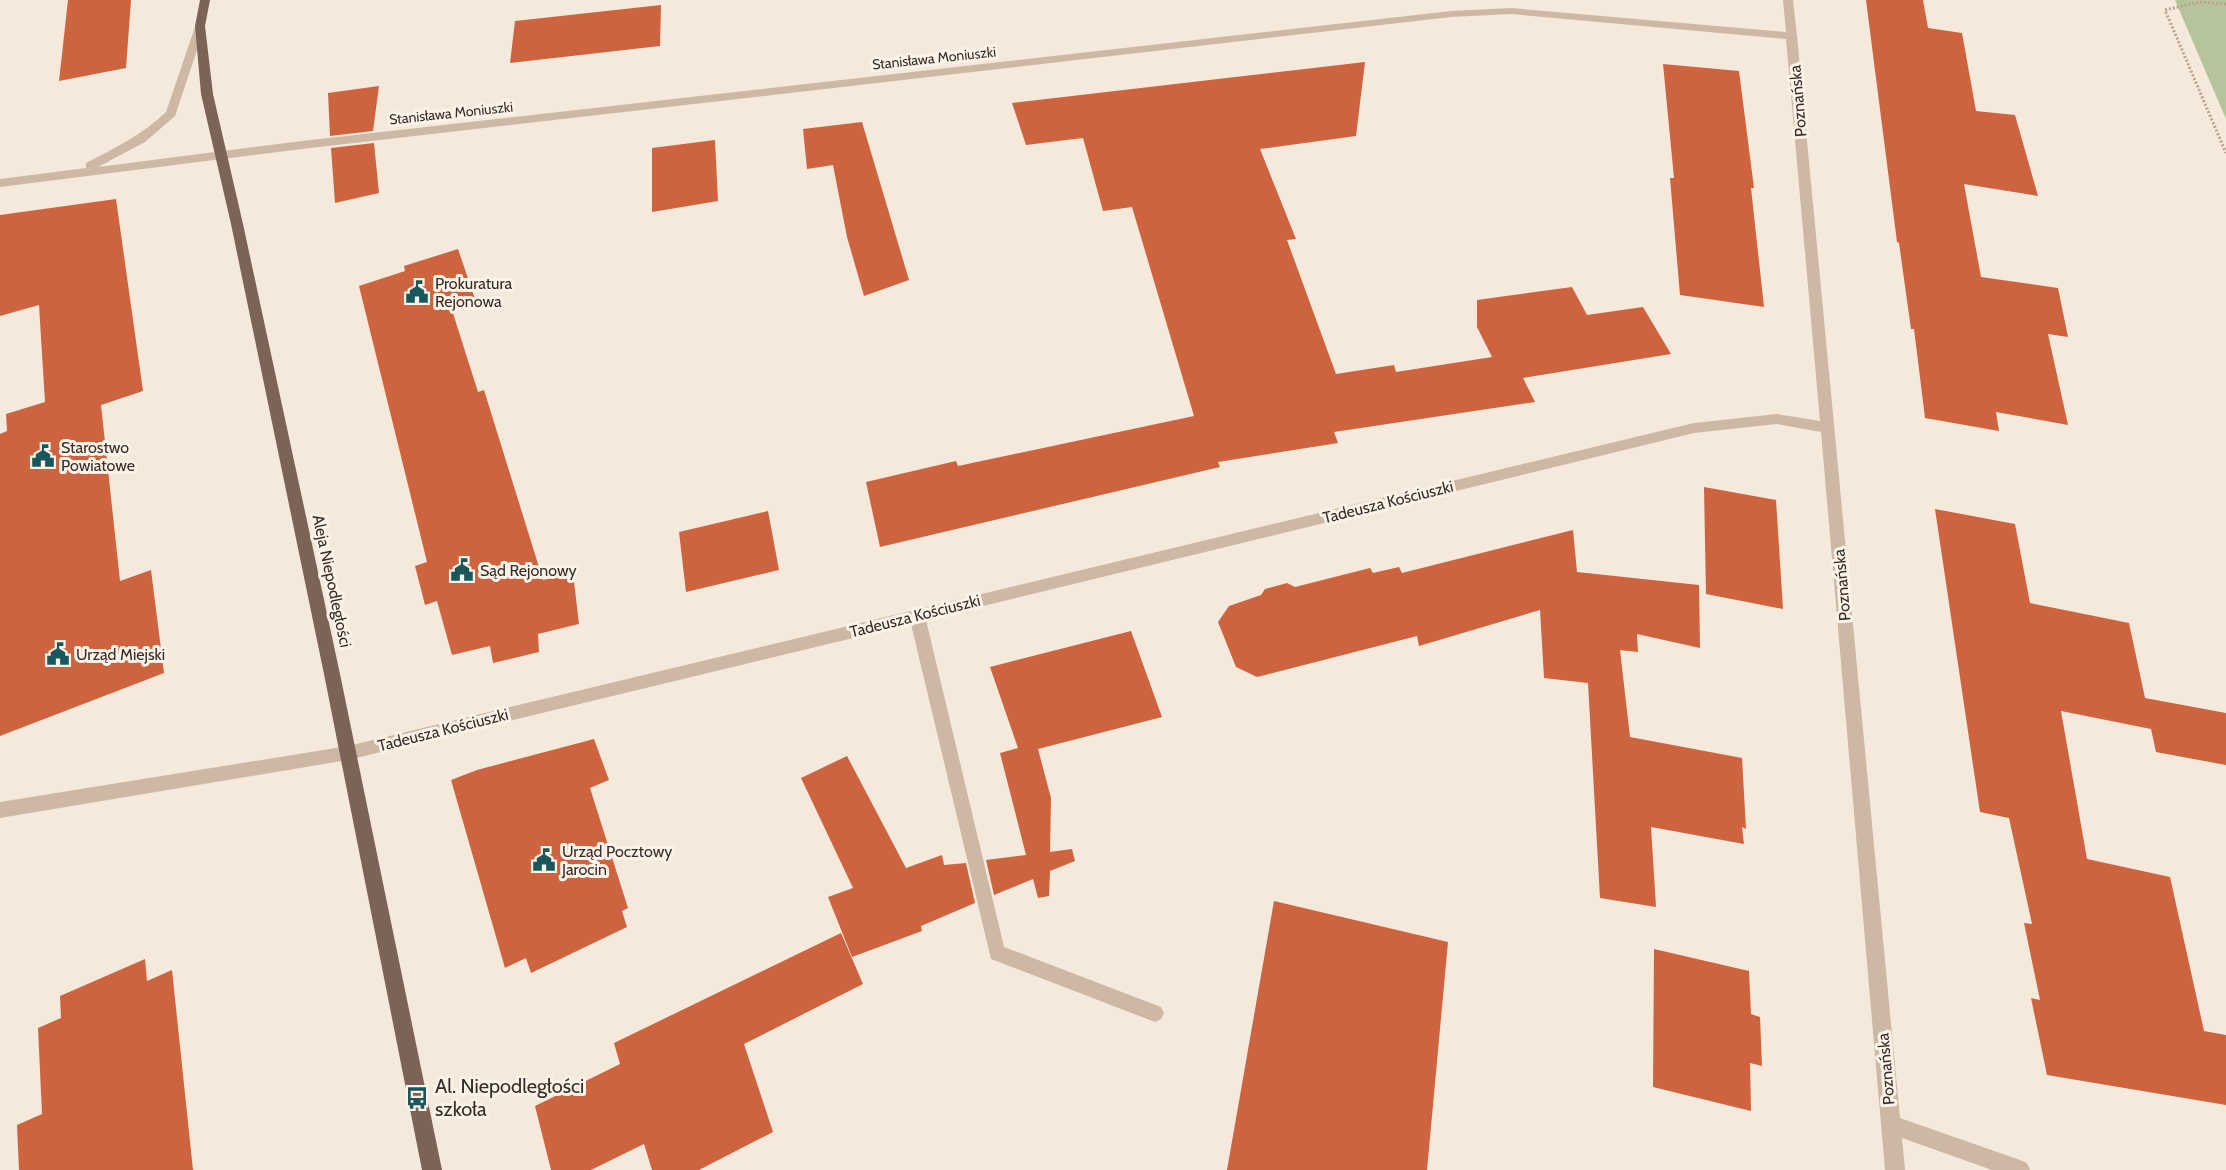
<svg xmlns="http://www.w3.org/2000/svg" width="2226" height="1170" font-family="Cabin,sans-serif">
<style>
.green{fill:#b5c49a}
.building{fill:#ce643f}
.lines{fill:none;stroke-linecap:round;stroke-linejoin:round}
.path{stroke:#b9a290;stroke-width:3;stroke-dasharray:2 2;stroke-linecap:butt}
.minor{fill:#cdb8a6;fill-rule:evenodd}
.major{fill:#7b6457;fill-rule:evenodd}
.labels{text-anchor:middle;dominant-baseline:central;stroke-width:6;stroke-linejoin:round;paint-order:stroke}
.far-street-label{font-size:14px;fill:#382d28;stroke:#fbf3e8}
.street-label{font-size:16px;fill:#382d28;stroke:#fbf3e8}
.poi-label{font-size:16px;fill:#382d28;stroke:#fbf3e8;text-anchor:start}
.near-poi-label{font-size:20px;fill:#382d28;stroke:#fbf3e8;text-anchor:start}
</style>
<rect width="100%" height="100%" fill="#f4e9db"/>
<path class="green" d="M2175 0H2226V119Z"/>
<path class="building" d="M68 0H131L126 68 59 81Z
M1866 0H1923L1928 28 1962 33 1976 111 2015 115 2038 196 1964 184 1981 277 2058 288 2068 337 2048 334 2068 425 1996 412 1999 431 1925 418 1914 329H1911L1899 243 1897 242Z
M661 5 660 46 510 63 515 21Z
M1365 62 1356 136 1260 149 1296 239 1287 240 1336 374 1394 365 1396 372 1492 357 1477 327V300L1572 287 1587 315 1643 307 1671 354 1523 378 1535 402 1334 432 1338 443 1218 462 1220 467 880 547 866 482 956 461 958 466 1194 416 1132 207 1103 211 1083 138 1026 145 1012 103Z
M1663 64 1739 71 1754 188H1751L1764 307 1680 295 1670 178H1674Z
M379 86 373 131 330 136 328 93Z
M862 122 909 280 864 296 847 237 833 165 807 169 803 129Z
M715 140 718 201 652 212V148Z
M374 143 379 193 335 203 331 148Z
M116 199 143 391 101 405 120 581 151 570 164 673 0 736V434L7 431 6 414 45 402 39 305 0 316V215Z
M458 249 475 299 451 307 478 392 484 390 543 580 573 573 579 624 538 634 539 652 493 663 490 646 452 655 437 601 425 605 415 566 427 562 359 286 405 271 404 266Z
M1704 487 1776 500 1783 609 1706 594Z
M1935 509 2015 524 2030 603 2129 623 2145 698 2226 713V765L2156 752 2151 729 2061 711 2087 859 2170 877 2204 1031 2226 1035V1105L2047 1075 2031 998 2040 1000 2024 923 2032 924 2009 818 1980 812Z
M768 511 779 570 686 592 679 532Z
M1573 530 1577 572 1699 585 1700 648 1637 634 1638 652 1620 650 1630 737 1742 758 1746 829 1742 827 1744 844 1651 827 1656 907 1600 898 1588 683 1544 678 1540 610 1419 646 1417 636 1257 677 1236 667 1218 622 1229 606 1261 595 1265 589 1287 583 1295 587 1370 568 1373 573 1399 567 1402 573Z
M1131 631 1162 717 1038 749 1051 798 1050 852 1072 849 1075 861 1050 871 1049 896 1038 898 1033 879 994 895 986 860 1026 855 1000 753 1018 748 990 667Z
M594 739 609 780 590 788 628 908 622 911 627 927 531 973 526 958 505 968 451 780 477 770Z
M847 756 906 868 942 855 944 865 966 863 975 903 921 926 922 931 852 957 828 897 853 888 801 778Z
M1274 901 1448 942 1427 1170H1227Z
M841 933 863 984 744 1044 773 1132 699 1170H652L644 1144 591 1170H551L535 1106 620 1064 614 1043Z
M1654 949 1749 971 1751 1014 1760 1017 1762 1066 1750 1063 1751 1111 1653 1087Z
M145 959 147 981 172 970 193 1170H19L17 1125 42 1114 38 1028 61 1018 60 996Z"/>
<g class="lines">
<path class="path" d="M2226 4 2199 2 2165 10 2226 153"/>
<path class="minor" d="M1783 0H1793L1797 36 1900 1118 2020 1160 2027 1163 2030 1170H1992L1902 1138 1905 1170H1885L1821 432 1777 424 1694 433 926 620 1004 947 1161 1007 1164 1013 1161 1019 1155 1022 991 959 911 624 348 760 0 818V802L348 746 1694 423 1777 414 1820 421 1786 39 1511 14 1451 17 302 149 0 187V179L86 168V163C115 148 142 135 166 112L196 24 200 23 205 26 175 116 145 142 98 167 302 141 1451 11 1511 8 1786 32Z"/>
<path class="major" d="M200 0H210L205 26 213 94 243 224 340 674 442 1170H422L324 674 231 224 201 94 195 26Z"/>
</g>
<defs>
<g id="civic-bare" transform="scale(1.8)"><path d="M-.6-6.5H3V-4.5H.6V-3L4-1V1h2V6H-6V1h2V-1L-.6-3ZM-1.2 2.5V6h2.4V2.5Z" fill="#1a575d" stroke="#fbf3e8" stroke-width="2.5" paint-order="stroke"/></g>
<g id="bus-bare" transform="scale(1.8)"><path d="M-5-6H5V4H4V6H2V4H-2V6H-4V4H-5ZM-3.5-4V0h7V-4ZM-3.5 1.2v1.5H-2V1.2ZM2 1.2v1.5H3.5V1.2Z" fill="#1a575d" stroke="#fbf3e8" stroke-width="2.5" paint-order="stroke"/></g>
</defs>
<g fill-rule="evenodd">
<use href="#civic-bare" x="417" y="292"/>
<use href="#civic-bare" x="43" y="456"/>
<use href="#civic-bare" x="462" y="570"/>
<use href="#civic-bare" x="58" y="654"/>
<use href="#civic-bare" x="544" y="860"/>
<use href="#bus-bare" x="417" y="1098"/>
</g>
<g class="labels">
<g class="far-street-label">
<text transform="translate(934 58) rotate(-6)">Stanisława Moniuszki</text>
<text transform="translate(451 113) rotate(-6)">Stanisława Moniuszki</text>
</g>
<g class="street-label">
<text transform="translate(1798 101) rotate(-95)">Poznańska</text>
<text transform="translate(1388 502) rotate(-14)">Tadeusza Kościuszki</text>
<text transform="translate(332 581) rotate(78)">Aleja Niepodległości</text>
<text transform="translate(1842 585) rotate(-95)">Poznańska</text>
<text transform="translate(915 616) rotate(-14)">Tadeusza Kościuszki</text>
<text transform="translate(443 730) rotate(-14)">Tadeusza Kościuszki</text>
<text transform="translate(1886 1069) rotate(-95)">Poznańska</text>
</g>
<g class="poi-label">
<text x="435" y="283">Prokuratura<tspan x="435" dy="18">Rejonowa</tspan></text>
<text x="61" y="447">Starostwo<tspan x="61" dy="18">Powiatowe</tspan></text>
<text x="480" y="570">Sąd Rejonowy</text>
<text x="76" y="654">Urząd Miejski</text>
<text x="562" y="851">Urząd Pocztowy<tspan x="562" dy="18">Jarocin</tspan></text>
</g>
<g class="near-poi-label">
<text x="435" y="1086">Al. Niepodległości<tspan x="435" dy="23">szkoła</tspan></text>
</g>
</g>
</svg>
